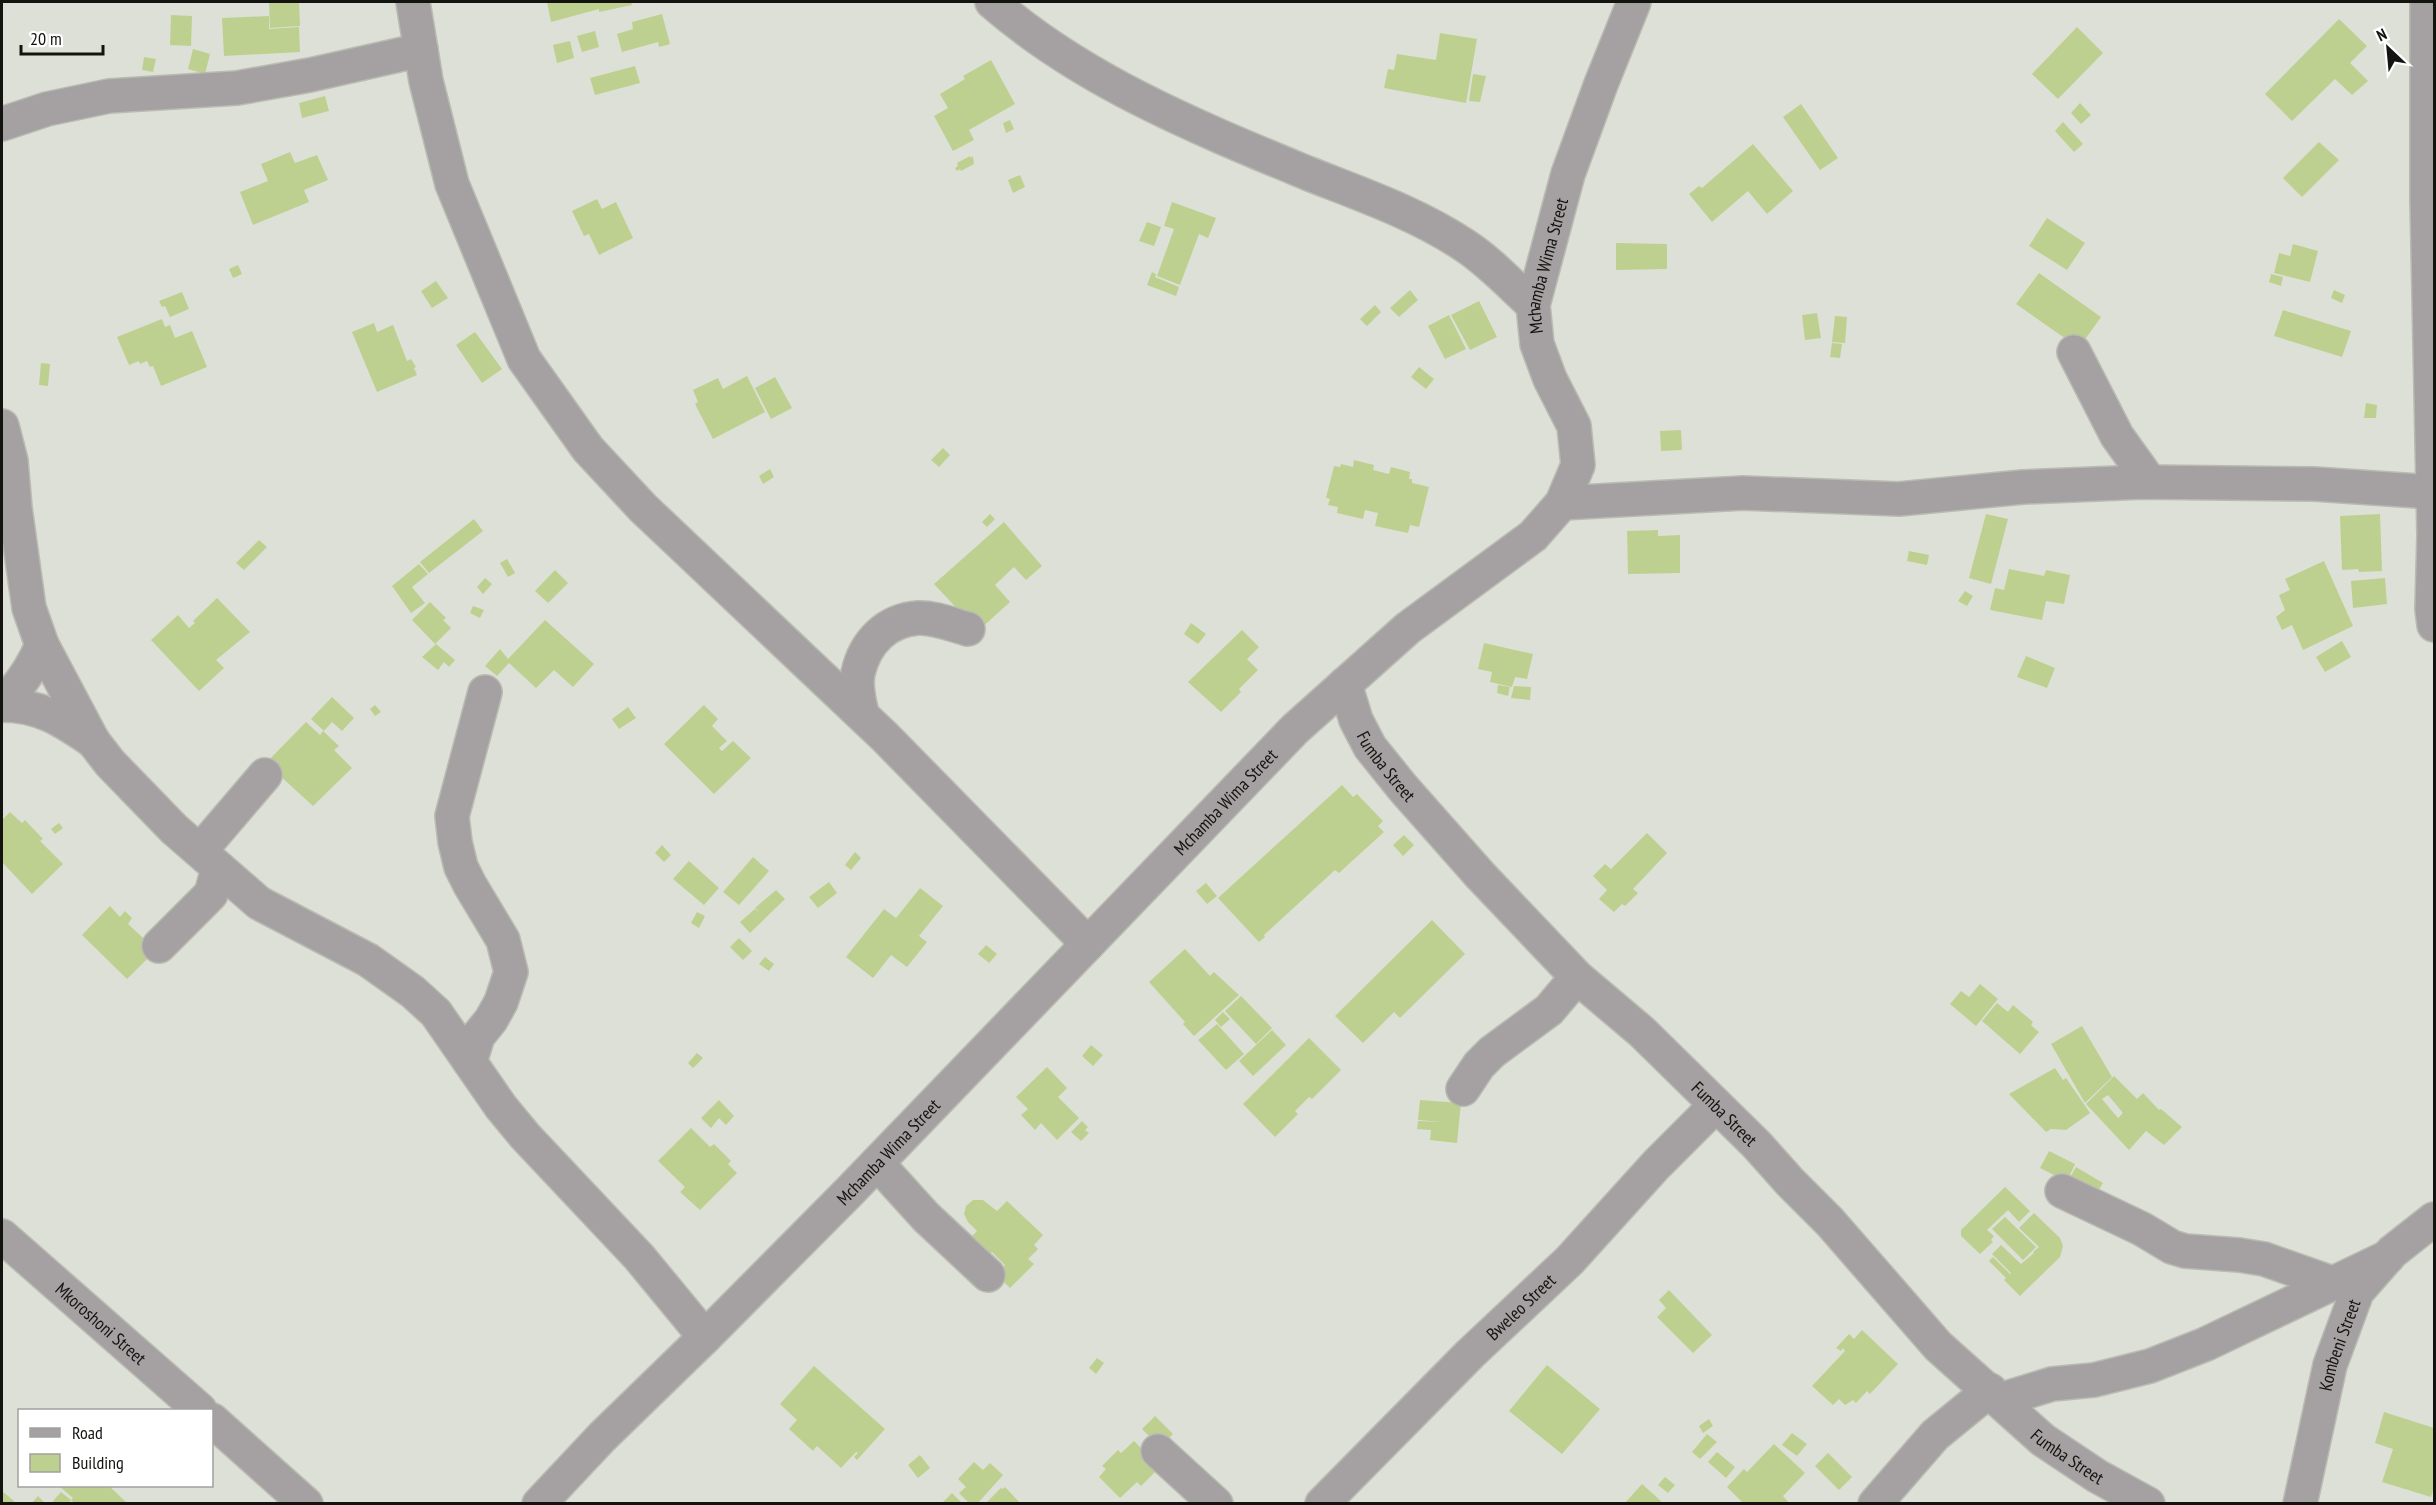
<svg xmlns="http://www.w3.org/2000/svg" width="2436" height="1505" font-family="'PT Sans Narrow',sans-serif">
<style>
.building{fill:#bed08f;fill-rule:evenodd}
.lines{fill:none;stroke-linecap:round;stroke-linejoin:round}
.minor-casing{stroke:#b9bbb2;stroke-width:36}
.minor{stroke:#a5a0a2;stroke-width:33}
.labels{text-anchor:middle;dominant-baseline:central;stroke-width:4.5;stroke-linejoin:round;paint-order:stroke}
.street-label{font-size:18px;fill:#131410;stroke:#fff}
</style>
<rect width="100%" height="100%" fill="#dde0d6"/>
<path class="building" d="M269 2H299L300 26 270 28Z
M547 2H631L632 5 599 12V9L551 22Z
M662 14 670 44 659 47 658 42 622 52 617 34 633 29 632 22Z
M171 15 192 16 191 46 170 45Z
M269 16V29L299 27 300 52 224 56 222 18Z
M2339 19 2367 46 2350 63 2368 81 2352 95 2335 79 2292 121 2265 94Z
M2077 27 2103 53 2058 99 2032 74Z
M595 31 599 47 582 52 577 36Z
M1440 33 1477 39 1466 103 1384 88 1388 69 1394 70 1397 54 1436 60Z
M570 41 574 58 557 63 553 45Z
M193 49 210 54 205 74 188 69Z
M144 57 156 59 153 72 142 70Z
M991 60 1015 104 969 130 974 140 953 151 934 116 948 108 940 94 965 79 963 76Z
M635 66 640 83 595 95 590 78Z
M1473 74 1486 76 1480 102 1469 101Z
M325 96 329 111 302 118 299 103Z
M2080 103 2091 115 2081 124 2071 113Z
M1801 104 1838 158 1820 170 1783 117Z
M1010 120 1014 129 1006 133 1003 123Z
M2063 122 2083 144 2074 152 2055 131Z
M2319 142 2339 160 2302 197 2283 178Z
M1753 144 1793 191 1767 214 1748 191 1712 222 1689 194 1699 186 1702 188Z
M290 152 295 163 317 155 328 180 304 190 309 202 253 225 240 192 268 181 261 164Z
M970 156 971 158 973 156 974 164 961 171 960 169 957 171 955 168 958 166 957 163Z
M1020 175 1025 187 1013 193 1008 180Z
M597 199 602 209 616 202 633 238 599 255 589 234 584 236 572 211Z
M1172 202 1216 218 1208 238 1199 234 1180 285 1157 276 1174 229 1164 226Z
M2047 218 2085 243 2067 270 2029 246Z
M1147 222 1161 227 1154 246 1139 241Z
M1616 243 1667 244V269L1616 270Z
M2293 244 2318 251 2310 282 2274 273 2279 253 2290 256Z
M238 265 242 274 233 278 229 269Z
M1152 272 1156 274 1155 277 1179 287 1176 296 1147 285Z
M2039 273 2101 317 2079 348 2016 304Z
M2271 274 2283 277 2281 286 2269 282Z
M436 281 448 298 432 308 421 291Z
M1410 290 1418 300 1399 317 1390 308Z
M2334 290 2345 295 2342 303 2331 298Z
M182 292 189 309 170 317 165 306 162 307 159 301Z
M1479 301 1497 337 1470 350 1451 315Z
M1375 305 1381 312 1367 326 1360 319Z
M2283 310 2351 331 2342 357 2274 336Z
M1817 313 1821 338 1805 340 1802 315Z
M1449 315 1466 349 1445 359 1428 326Z
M1835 316 1847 317 1845 343 1832 342Z
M162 319 165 327 170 325 175 338 192 331 207 367 161 386 153 366 150 367 147 361 140 364 139 361 129 365 117 337Z
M374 323 377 332 393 325 407 361 411 359 416 367 414 368 417 375 377 392 352 332Z
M475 332 502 369 482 383 456 345Z
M1832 343 1842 344 1840 358 1830 357Z
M41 363 50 364 48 386 39 385Z
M1419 367 1434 379 1426 389 1411 377Z
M747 376 765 412 713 439 695 404 698 402 693 390 718 378 723 389Z
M775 377 792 408 771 419 755 388Z
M2366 403 2377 405 2376 418H2364Z
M1681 430 1682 450 1661 451 1660 431Z
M943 448 950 455 939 467 931 460Z
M1354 460 1374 465 1373 470 1389 474 1391 467 1410 472 1409 479H1412V483L1429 487 1419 527 1410 525 1408 533 1375 526 1378 513 1365 510 1363 519 1337 513 1338 507 1328 505 1330 499 1326 498 1334 466 1340 467 1341 464 1353 467Z
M770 469 774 477 763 484 759 476Z
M990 514 995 519 987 527 982 522Z
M1986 514 2008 519 1991 584 1969 578Z
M2380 514 2382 571 2359 572 2358 569 2342 570 2340 516Z
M474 519 483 531 429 573 420 562Z
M1004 522 1042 566 1026 580 1014 567 995 585 1010 602 978 631 934 584Z
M1658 530V536L1680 535V573L1628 574 1627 531Z
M259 540 267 547 244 570 236 563Z
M1909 551 1929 555 1927 565 1907 561Z
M507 559 515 573 508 577 500 563Z
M2324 561 2353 626 2303 650 2292 625 2282 630 2276 617 2285 610 2279 595 2290 590 2285 579Z
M419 564 428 574 412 587 425 603 411 613 392 586Z
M2009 569 2044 576 2046 570 2070 575 2064 604 2046 601 2042 620 1990 610 1995 588 2004 590Z
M555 570 568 583 548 603 535 591Z
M485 578 492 584 483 594 477 587Z
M2385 578 2387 604 2353 608 2351 581Z
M1965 591 1973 596 1967 606 1958 601Z
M217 598 250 632 216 660 224 668 199 691 151 640 178 615 189 628 195 623 193 621Z
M430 602 446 618 443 620 451 628 435 644 412 620Z
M473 606 484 610 480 618 470 613Z
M545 620 594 664 573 687 554 670 536 688 509 663 497 676 485 666 500 649 508 659Z
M1191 623 1206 634 1198 644 1184 634Z
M1242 630 1259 647 1247 659 1258 670 1239 689 1241 692 1221 712 1188 682Z
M2342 641 2351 657 2325 672 2316 657Z
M1484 643 1533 654 1527 679 1515 677 1512 687 1490 682 1492 672 1478 669Z
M436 644 455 660 449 667 444 662 438 670 422 657Z
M2026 656 2055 668 2047 688 2017 677Z
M1498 685 1510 687 1508 696 1497 693Z
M1514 686 1531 687 1530 700 1511 698Z
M332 697 354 718 342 731 332 722 324 731 311 719Z
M375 705 381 712 375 716 370 709Z
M704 705 718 719 712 726 727 741 719 748 722 751 733 741 751 758 714 794 664 744Z
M628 707 636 718 619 729 612 719Z
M306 722 320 735 323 731 339 746 334 750 352 768 313 806 266 763Z
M1342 785 1353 797 1357 794 1383 821 1378 826 1384 832 1339 873 1335 870 1264 935 1265 937 1259 942 1218 898Z
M10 812 22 823 25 820 43 839 40 841 63 864 32 894 2 862V820Z
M59 823 63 828 55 834 51 829Z
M1647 833 1667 853 1633 889 1638 893 1625 906 1622 904 1614 912 1599 899 1607 890 1593 876 1605 864 1611 869Z
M1404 835 1414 845 1403 856 1393 845Z
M662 845 671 855 664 862 655 853Z
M855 852 861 858 851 870 845 865Z
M753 857 769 871 739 905 723 892Z
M689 861 719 888 704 905 673 879Z
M829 882 837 893 818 908 809 897Z
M1206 883 1217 896 1207 904 1196 891Z
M920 888 943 906 919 936 927 942 907 967 891 955 873 978 846 957 884 909 896 918Z
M776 890 785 899 750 933 740 922 755 909 761 914 755 908Z
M110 906 120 917 125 911 132 918 128 924 156 950 127 979 82 935Z
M697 912 705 916 699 928 691 923Z
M1432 920 1465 954 1400 1018 1394 1012 1363 1043 1335 1016Z
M739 938 752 951 743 960 730 947Z
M986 945 997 954 989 963 978 954Z
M1185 949 1210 976 1214 972 1239 995 1194 1036 1183 1024 1185 1022 1149 982Z
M765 957 774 964 769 971 759 964Z
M1980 984 1998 999 1976 1026 1950 1004 1961 991 1969 997Z
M1241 996 1272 1028 1256 1044 1225 1011Z
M1997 1003 2008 1012 2013 1005 2033 1022 2031 1025 2039 1032 2020 1054 1982 1021Z
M1223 1012 1230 1019 1221 1027 1215 1020Z
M1217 1024 1244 1054 1226 1070 1198 1040Z
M2082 1026 2112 1077 2085 1103 2051 1044Z
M1272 1030 1286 1045 1253 1076 1239 1061Z
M1309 1038 1341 1070 1312 1099 1309 1097 1295 1111 1298 1114 1275 1137 1243 1104Z
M1091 1045 1103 1055 1093 1066 1082 1056Z
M697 1053 703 1058 693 1068 688 1063Z
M1047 1067 1067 1088 1058 1097 1079 1118 1057 1140 1041 1123 1035 1130 1021 1115 1028 1109 1016 1097Z
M2055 1068 2063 1080 2066 1078 2090 1113 2066 1130 2051 1129 2046 1132 2009 1094Z
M2114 1076 2137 1099 2143 1093 2159 1110 2161 1109 2182 1127 2164 1145 2146 1131 2129 1150 2086 1104ZM2108 1095 2123 1113 2118 1118 2102 1099Z
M719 1100 734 1116 726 1125 719 1118 711 1128 701 1118Z
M1420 1100 1461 1103 1457 1143 1430 1140 1431 1130 1417 1129 1418 1121 1443 1122 1418 1120Z
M1082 1121 1088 1127 1085 1130 1089 1133 1081 1141 1071 1132Z
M691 1128 710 1147 714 1144 731 1161 728 1164 737 1173 700 1210 680 1192 685 1187 658 1161Z
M2049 1151 2075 1164 2064 1187 2054 1182 2056 1176 2040 1168Z
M2076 1167 2103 1183 2091 1202 2065 1186Z
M2005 1187 2030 1211 2019 1222 2008 1210 1987 1230 1994 1236 1991 1240 1993 1242 1980 1254 1961 1236V1230Z
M973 1200H983L997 1211 1007 1201 1043 1235 1034 1245 1038 1249 1028 1259 1034 1264 1010 1288 996 1274 1005 1265 992 1252 986 1258 967 1241 977 1231 968 1222 964 1214 966 1206Z
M2034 1213 2060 1238 2063 1246 2060 1257 2020 1296 2004 1280 2006 1278 1989 1261 1993 1257 2010 1274 2011 1273 1992 1254 2001 1245 2021 1264 2034 1253 2033 1252 2039 1247 2019 1228Z
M2005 1217 2036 1247 2023 1260 1992 1229Z
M1669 1290 1712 1335 1693 1353 1657 1317 1666 1308 1659 1300Z
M1862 1330 1898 1364 1870 1394 1867 1391 1856 1403 1853 1400 1845 1405 1839 1399 1833 1405 1812 1386 1845 1351 1843 1348 1841 1351 1836 1348 1849 1334 1854 1339Z
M1097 1358 1104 1363 1096 1374 1089 1368Z
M1547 1365 1600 1409 1562 1454 1509 1411Z
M814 1366 885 1429 857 1460 854 1457 858 1453 856 1452 841 1468 817 1446 813 1451 789 1429 797 1420 780 1404Z
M2384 1412 2434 1428V1486L2431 1497 2382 1482 2393 1449 2375 1443Z
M1155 1416 1173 1434 1160 1447 1142 1429Z
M1709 1419 1713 1426 1703 1433 1699 1426Z
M1792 1433 1807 1444 1797 1456 1782 1445Z
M1707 1434 1717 1442 1700 1459 1692 1452Z
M1134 1441 1160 1467 1141 1486 1137 1482 1120 1498 1099 1477 1106 1469 1102 1466 1118 1450 1121 1453Z
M1774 1444 1805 1473 1783 1496 1790 1504H1744L1727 1487 1744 1469 1747 1472Z
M1717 1452 1735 1467 1726 1478 1708 1462Z
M1828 1453 1852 1477 1839 1490 1815 1466Z
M920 1455 930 1468 918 1478 908 1465Z
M974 1462 983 1470 990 1463 1003 1475 977 1504H970L959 1493 966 1487 958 1479Z
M1665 1477 1675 1485 1668 1493 1658 1485Z
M1642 1484 1661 1501 1659 1504H1624Z
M59 1486H109L128 1504H75L71 1500 73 1498Z
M1005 1487 1021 1504H985L1001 1488 1003 1489Z
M2 1491 14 1501 12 1504H2Z
M61 1492 71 1500 68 1504H56L53 1501Z
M952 1493 963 1504H941Z
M38 1496 46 1504H31Z"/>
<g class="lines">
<g class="minor-casing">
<g id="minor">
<path d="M413 2 426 81 452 184 524 359 588 449 643 508 885 737 1088 944"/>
<path d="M992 2C1083 81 1196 127 1307 173 1360 194 1416 213 1464 245 1489 261 1511 285 1533 305"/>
<path d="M2427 2V199L2434 535 2432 609 2434 625"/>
<path d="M2 124 47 109 109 96 237 88 310 75 421 50"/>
<path d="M2074 352 2117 436 2150 482"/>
<path d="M2 426 11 461 15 508 29 608 42 645 93 741 110 763 174 829 259 903 368 960 413 992 436 1013 501 1107 525 1136 639 1257 705 1337"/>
<path d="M1562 503 1743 493 1899 499 2023 487 2143 482 2314 484 2433 492"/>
<path id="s1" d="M1345 684 1356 720 1370 747 1403 788 1480 875 1577 977 1642 1032 1757 1145 1790 1182 1830 1222 1938 1346 2043 1440 2097 1476 2148 1504"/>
<path d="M2 704C20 686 32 669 42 645"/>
<path d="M2 705C40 705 62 720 93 741"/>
<path d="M862 714C859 701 855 687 858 673 865 642 887 620 918 618 934 617 953 625 968 629"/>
<path d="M200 851 265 775"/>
<path d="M159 946 211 894 218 869"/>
<path d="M470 1062 478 1036 491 1020 501 1002 511 972 503 940 470 885 461 867 455 842 452 816 485 692"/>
<path d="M1463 1089 1479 1065 1492 1052 1549 1010 1577 977"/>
<path d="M877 1163 926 1217 988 1275"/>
<path d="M2062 1191 2142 1229 2172 1247 2185 1251 2239 1255 2264 1259 2332 1283"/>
<path id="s2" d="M2 1236 200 1410"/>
<path d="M2000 1400 2052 1384 2094 1380 2150 1366 2206 1344 2388 1257"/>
<path d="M212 1420 306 1504"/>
<path d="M1158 1451 1216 1504"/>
<path id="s3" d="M539 1504 602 1437 705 1337 849 1192 1295 729 1408 628 1533 536 1562 503 1578 465 1574 426 1550 379 1537 344 1533 305 1568 174 1601 84 1634 2"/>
<path id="s4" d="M1322 1504 1470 1354 1569 1261 1656 1165 1716 1105"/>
<path d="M1875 1504 1935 1435 1990 1390"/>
<path id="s5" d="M2300 1504 2330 1365 2357 1292 2392 1252 2434 1219"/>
</g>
</g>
<use href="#minor" class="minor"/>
</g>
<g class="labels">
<g class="street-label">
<text stroke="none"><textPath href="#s3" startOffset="1684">Mchamba Wima Street</textPath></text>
<text stroke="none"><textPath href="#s1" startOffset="93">Fumba Street</textPath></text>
<text stroke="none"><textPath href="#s3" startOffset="982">Mchamba Wima Street</textPath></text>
<text stroke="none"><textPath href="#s1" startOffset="579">Fumba Street</textPath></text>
<text stroke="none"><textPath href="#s3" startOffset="496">Mchamba Wima Street</textPath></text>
<text stroke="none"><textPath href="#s4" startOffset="280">Bweleo Street</textPath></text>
<text stroke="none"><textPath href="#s2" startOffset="132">Mkoroshoni Street</textPath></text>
<text stroke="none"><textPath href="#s5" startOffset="164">Kombeni Street</textPath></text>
<text stroke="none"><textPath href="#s1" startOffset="1065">Fumba Street</textPath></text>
</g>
</g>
<rect width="2436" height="1505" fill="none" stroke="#131410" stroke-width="6"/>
<rect x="18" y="1409" width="195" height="78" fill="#ffffff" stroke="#a1a19f" stroke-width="1.5"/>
<rect x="30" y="1428" width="30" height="9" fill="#a5a0a2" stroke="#a1a19f" stroke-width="1.5"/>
<text x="72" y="1439" font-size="18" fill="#131410">Road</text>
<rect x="30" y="1454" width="30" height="18" fill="#bed08f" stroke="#a1a19f" stroke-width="1.5"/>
<text x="72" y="1469" font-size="18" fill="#131410">Building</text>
<g transform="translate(2388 48) rotate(334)" stroke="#ffffff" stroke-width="4.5" paint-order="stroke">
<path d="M0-4.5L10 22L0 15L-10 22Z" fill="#131410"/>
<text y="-9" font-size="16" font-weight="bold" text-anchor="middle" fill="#131410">N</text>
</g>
<path d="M21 45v9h82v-9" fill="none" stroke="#131410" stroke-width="3"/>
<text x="30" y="45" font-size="18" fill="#131410" stroke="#ffffff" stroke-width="4.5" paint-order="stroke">20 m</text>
</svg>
